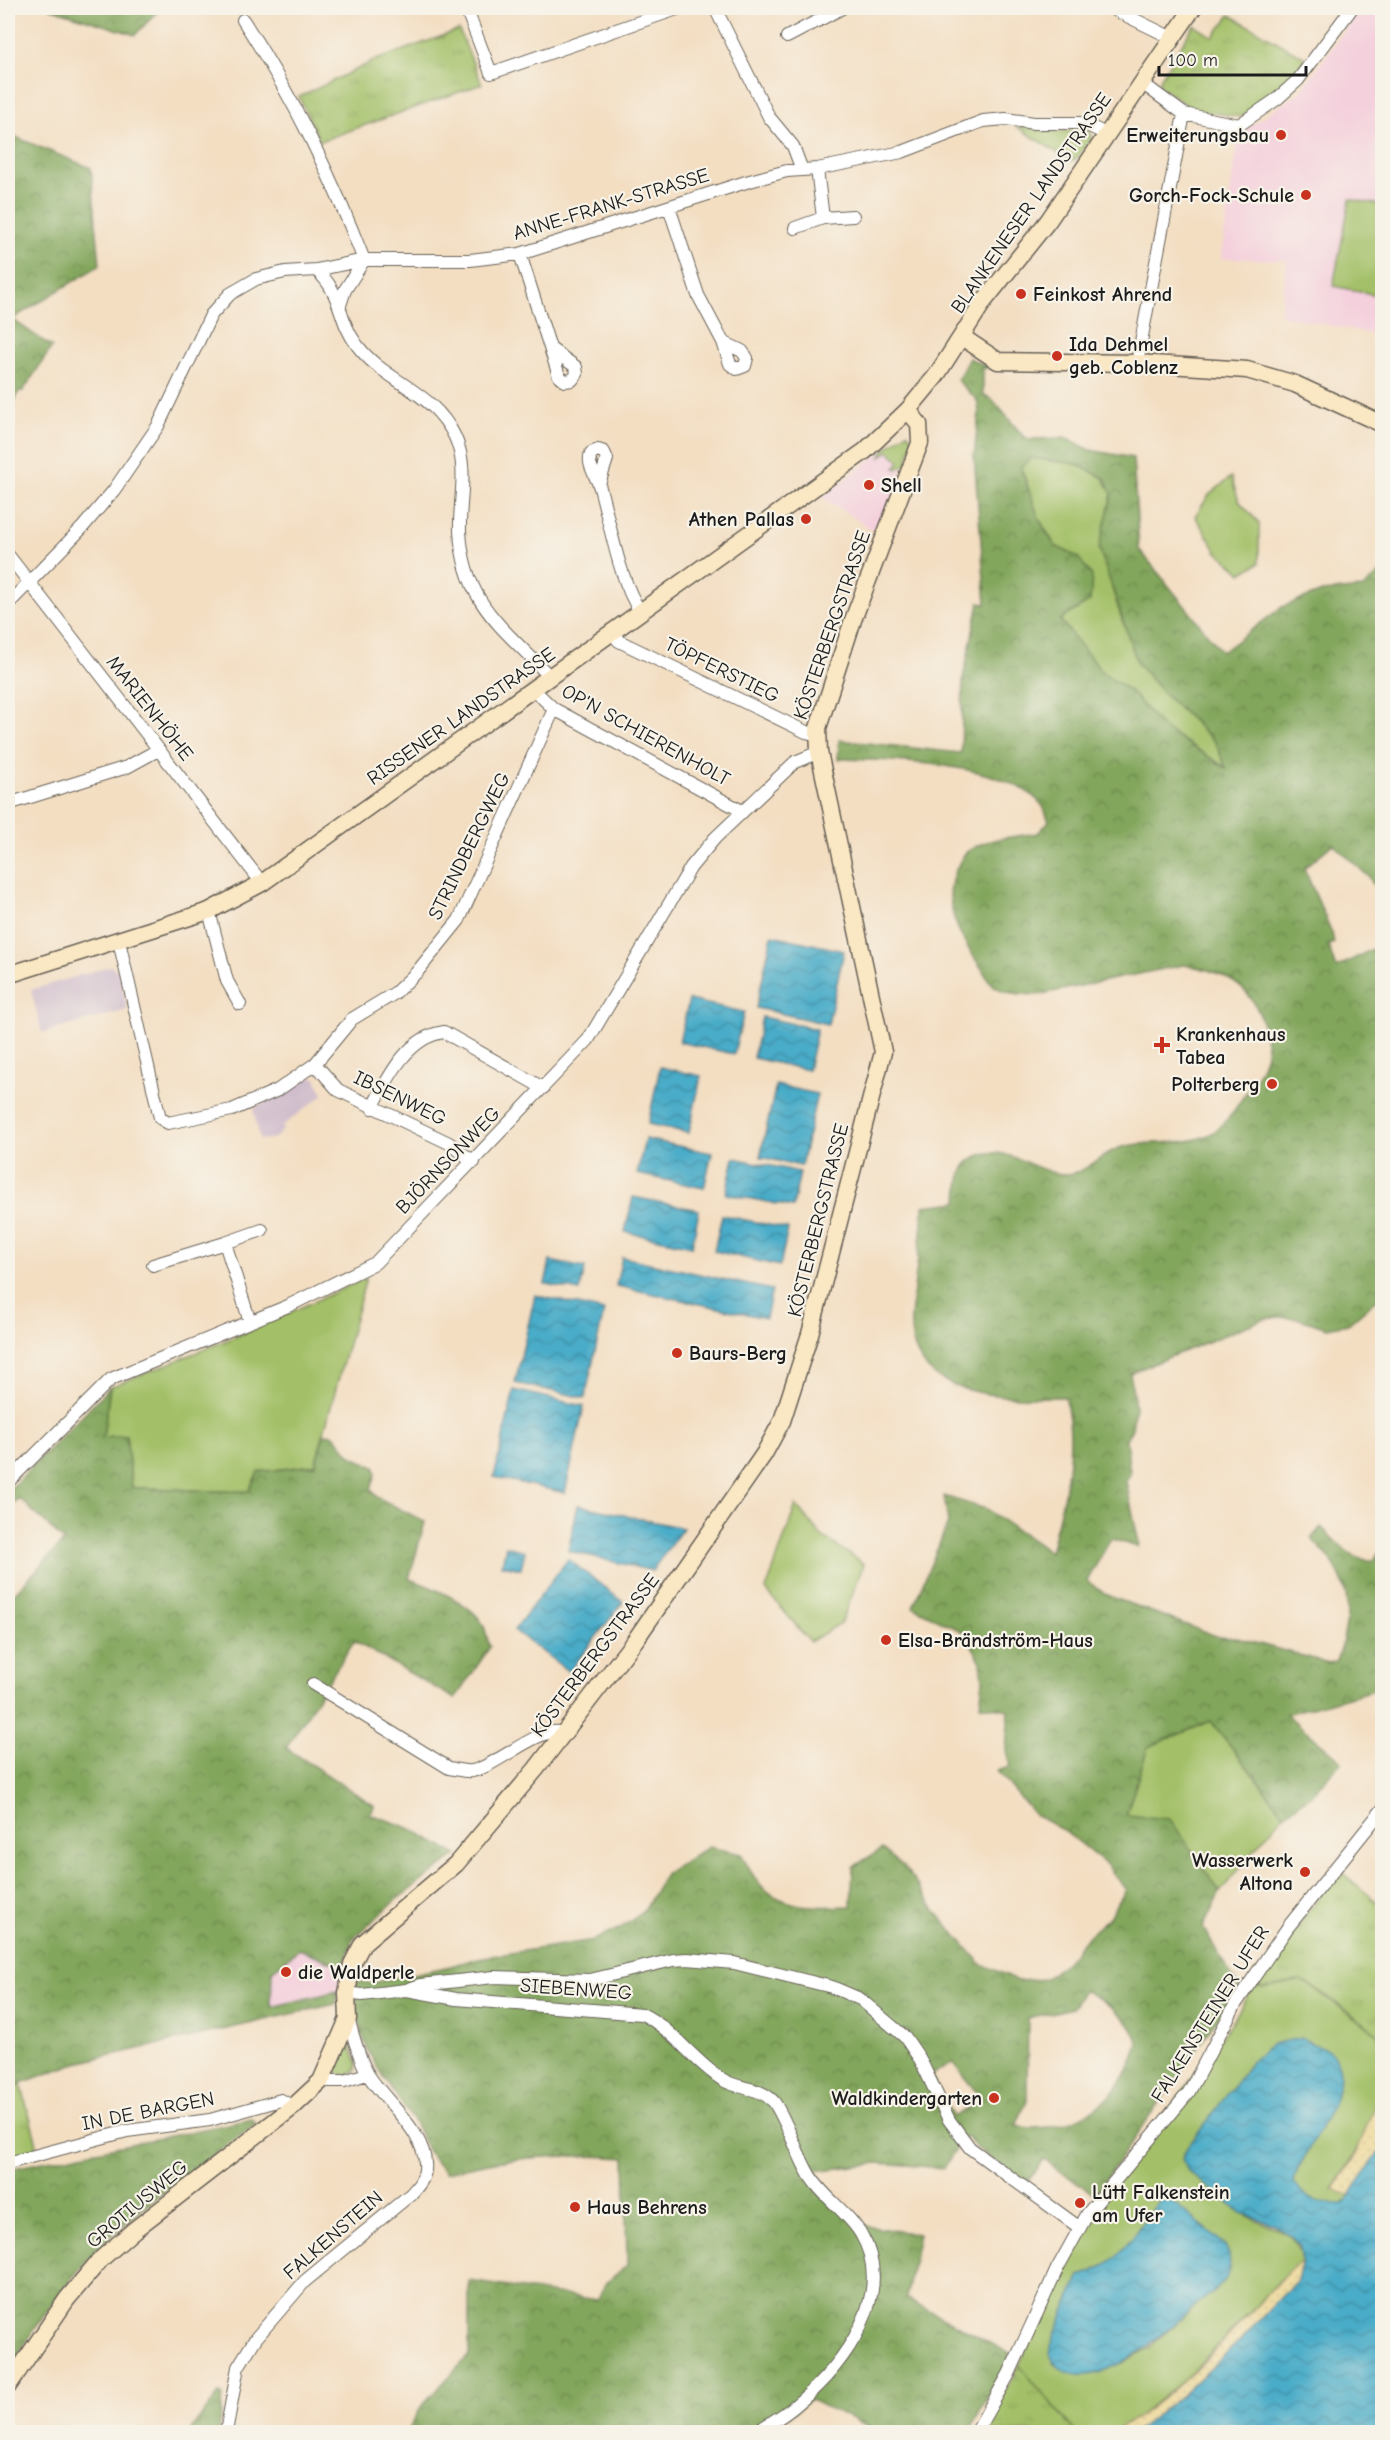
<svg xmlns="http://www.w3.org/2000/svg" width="1390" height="2440" font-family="'Comic Neue',sans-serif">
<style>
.built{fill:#f4cfdc}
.industrial{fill:#d0bdcc}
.green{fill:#a3c068;stroke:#606e42;stroke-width:1.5;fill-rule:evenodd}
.forest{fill:url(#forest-crowns);stroke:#4f613c;stroke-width:1.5;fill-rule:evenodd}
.sand{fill:url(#sand-dots);stroke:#857b5d;stroke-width:1.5}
.park{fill:url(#park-tufts);stroke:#606e42;stroke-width:1.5}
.water{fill:url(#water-waves);stroke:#326472;stroke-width:1.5}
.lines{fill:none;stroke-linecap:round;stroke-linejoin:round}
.street-casing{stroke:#676056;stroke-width:14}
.secondary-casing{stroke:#676056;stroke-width:19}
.street{stroke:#fff;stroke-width:12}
.secondary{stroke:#fae7c3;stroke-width:16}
.poi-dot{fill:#c8321e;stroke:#f7f3e8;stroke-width:2}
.labels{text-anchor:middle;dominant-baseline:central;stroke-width:4.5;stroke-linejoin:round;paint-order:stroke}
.poi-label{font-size:20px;font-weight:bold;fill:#1c1c1c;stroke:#f7f3e8;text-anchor:start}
.street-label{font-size:20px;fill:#1c1c1c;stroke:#f7f3e8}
</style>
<defs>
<pattern id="forest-crowns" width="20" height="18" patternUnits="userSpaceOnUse" patternTransform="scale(1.5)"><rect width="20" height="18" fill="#82a65c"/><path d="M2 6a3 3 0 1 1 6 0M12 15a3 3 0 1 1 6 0" fill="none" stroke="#6a864b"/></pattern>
<pattern id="sand-dots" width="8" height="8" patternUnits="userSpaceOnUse" patternTransform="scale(1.5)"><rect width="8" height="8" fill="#eeda9e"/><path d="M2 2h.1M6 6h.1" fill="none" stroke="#ccba88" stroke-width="1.8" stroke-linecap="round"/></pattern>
<pattern id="park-tufts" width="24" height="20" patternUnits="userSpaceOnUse" patternTransform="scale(1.5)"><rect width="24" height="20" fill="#a3c068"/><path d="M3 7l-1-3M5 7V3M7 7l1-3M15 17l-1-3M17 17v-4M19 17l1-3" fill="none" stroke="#8ca45a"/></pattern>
<pattern id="water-waves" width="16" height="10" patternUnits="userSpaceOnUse" patternTransform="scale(1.5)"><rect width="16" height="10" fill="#49acc8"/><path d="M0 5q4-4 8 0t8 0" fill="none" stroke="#3c8ba2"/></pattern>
</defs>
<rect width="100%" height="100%" fill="#f7f3e8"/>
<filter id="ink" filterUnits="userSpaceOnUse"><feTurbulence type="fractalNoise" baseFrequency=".0167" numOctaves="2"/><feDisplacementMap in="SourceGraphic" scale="12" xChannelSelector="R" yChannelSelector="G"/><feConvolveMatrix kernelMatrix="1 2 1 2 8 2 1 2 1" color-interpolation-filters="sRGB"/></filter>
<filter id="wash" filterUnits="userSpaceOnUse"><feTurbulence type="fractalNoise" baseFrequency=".008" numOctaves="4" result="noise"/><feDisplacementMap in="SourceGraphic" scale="24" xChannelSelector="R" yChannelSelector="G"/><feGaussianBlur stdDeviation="1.35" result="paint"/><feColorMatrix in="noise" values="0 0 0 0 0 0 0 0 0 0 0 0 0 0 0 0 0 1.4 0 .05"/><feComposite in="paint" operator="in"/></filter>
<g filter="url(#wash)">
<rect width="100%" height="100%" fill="#f3dec2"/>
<path class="built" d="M1361 8H1382V336L1280 315 1287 260 1221 258 1239 133 1299 93Z
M907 432 913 439 879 534 822 497Z
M299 1949 344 1967 338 1991 271 2007 272 1971Z"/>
<path class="industrial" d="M110 966 119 971 127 1010 42 1033 31 990Z
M306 1077 316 1078 323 1095 282 1126 284 1129 275 1138 260 1140 253 1109Z"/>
<path class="green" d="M1014 125 1054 132 1086 129 1090 132 1091 140 1076 159 1070 161Z
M1350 199 1382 205V296L1333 286Z
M907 432 913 439 907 464 897 469 895 468 900 461 888 451 881 457 883 451Z
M1031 458 1076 464 1104 478 1112 494 1108 512 1112 588 1123 623 1163 693 1215 742 1227 769 1162 727 1131 692 1102 672 1060 620 1090 601 1078 557 1055 546 1039 519 1021 467Z
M1231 477 1239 501 1259 523V563L1242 573 1217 552 1195 516 1209 495Z
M366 1278 315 1465 258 1472 249 1491C210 1493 172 1487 132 1488L126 1435 103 1437 110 1387 235 1337Z
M796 1505 821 1535 864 1564 841 1623 810 1642 766 1590Z
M1211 1721 1284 1814 1220 1892 1170 1820 1126 1815 1148 1747Z
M1303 1981 1378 2034C1390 2091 1365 2143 1333 2189L1352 2196 1344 2204C1322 2204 1305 2202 1293 2181L1297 2168 1248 2066 1227 2098 1186 2149 1182 2159C1201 2176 1220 2197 1241 2212 1264 2228 1299 2226 1302 2261L1288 2272 1186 2378 1130 2423 1113 2432H1075L1019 2365 1063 2269 1093 2216 1232 2022 1254 1986C1262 1989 1289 1982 1303 1981ZM1153 2209 1199 2303 1150 2347 1123 2363 1065 2370 1055 2363 1049 2353 1080 2276C1113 2266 1137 2240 1153 2209Z
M346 2039 357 2062 356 2070 347 2076 338 2073 335 2065Z"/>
<path class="forest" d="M49 8H161L135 35Z
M8 134 91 168 100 265 12 319 52 347 23 391H19L8 416Z
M969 358 990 368H983V394L993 400 1024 437 1031 439 1067 438 1090 450 1133 458 1139 549 1222 652 1282 607 1322 592 1363 588 1382 571V901L1369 877 1333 844 1304 868 1332 933 1334 943 1328 945 1336 968 1382 944V1295L1348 1324 1327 1328 1300 1319 1278 1317 1264 1319 1130 1373 1135 1406 1132 1429 1126 1439 1130 1473 1126 1482 1139 1543 1138 1547 1111 1539 1087 1581 1109 1596 1219 1637 1237 1638 1329 1663 1336 1661C1355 1611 1352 1576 1311 1539L1321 1527C1336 1541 1352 1563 1374 1560L1382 1548V1629L1373 1653 1382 1655V1688L1286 1714 1342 1761 1310 1796 1284 1814 1211 1721 1148 1747 1126 1815 1170 1819 1220 1892 1203 1928 1239 1988 1095 2195 1044 2160 1025 2184 978 2149 965 2136 944 2168 878 2163 815 2171 859 2225 919 2234 906 2298 1011 2354 969 2432H882L810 2400 769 2432H407L423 2404 469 2356V2281L598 2300 605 2284 627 2265 625 2158C565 2153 502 2157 445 2173 439 2166 432 2159 428 2151 422 2142 420 2132 414 2122 379 2068 355 2051 356 1981L371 1983 451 1966 478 1958 594 1940 619 1929 643 1912 666 1873 709 1847 741 1854C747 1863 751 1874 758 1882 781 1910 819 1907 851 1906L853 1867 882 1849 905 1868 938 1914 980 1963 1018 1981 1045 1979 1066 1962 1090 1934 1109 1917 1126 1890 1108 1866 1064 1831 1035 1815 997 1771 1010 1767 1006 1750 1009 1710 980 1705 983 1680 981 1662 965 1633 913 1607 948 1523 944 1496 986 1509 1050 1552C1063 1502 1078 1449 1065 1397 1007 1398 908 1401 911 1320 913 1282 922 1244 923 1206L958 1202C959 1184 958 1168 974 1158 1003 1140 1035 1174 1065 1174 1086 1175 1102 1152 1122 1147 1150 1139 1179 1147 1206 1136 1222 1130 1234 1111 1243 1097 1252 1084 1263 1069 1266 1053 1268 1046 1265 1037 1264 1031 1257 987 1222 970 1183 965L1037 995C1023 994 1005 995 993 985 988 981 984 972 980 966 960 938 938 899 958 866 961 860 963 854 968 851 987 837 1016 837 1038 833L1049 821C1046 815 1045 808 1041 804 1006 762 890 760 838 759L839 740 961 753 963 678 979 603 986 604 974 456 979 412 977 400 957 380ZM1031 458 1076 464 1104 478 1112 495 1099 548 1137 663 1163 693 1215 742 1226 768 1162 727 1131 692 1102 672 1060 620 1090 601 1092 576 1078 557 1055 546 1039 519 1021 468ZM1084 1990C1107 2003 1128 2015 1138 2041 1127 2098 1073 2137 1016 2126L1027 2100 1028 2018 1072 2008ZM952 2062 982 2099 953 2117 931 2075Z
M110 1387 103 1437 126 1435 132 1488C172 1487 210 1493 249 1491L258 1472 315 1465 324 1434 334 1435 351 1456 375 1467 376 1474 371 1489 377 1497 425 1522 409 1579C430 1586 468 1602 481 1621 486 1627 487 1640 490 1647L455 1699 354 1641 286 1748 375 1806 370 1814 412 1829 457 1855 396 1900 352 1940 344 1967 299 1949 272 1971 271 2007 338 1991 336 2004 73 2064 8 2088V1600L64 1541 19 1498 8 1509V1491Z
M252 2119 256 2124C203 2164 145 2201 98 2249 63 2284 36 2328 8 2369V2169Z
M219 2394 223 2396 219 2432H189Z"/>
<path class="sand" d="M1382 2086V2147L1352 2196 1333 2190 1354 2159Z
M1302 2261 1297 2280 1235 2346 1184 2393 1135 2432H1113C1182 2394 1235 2329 1288 2271Z"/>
<path class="park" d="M1230 15 1307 59 1268 97 1241 117 1194 110 1159 86 1160 79 1194 25 1213 37Z
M459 30 482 84 320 141 299 97 376 60Z
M1339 1870 1382 1906V2027L1378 2034C1365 2024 1312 1983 1300 1981 1284 1980 1267 1992 1254 1986Z
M21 2084 38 2148 8 2161V2088Z
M1019 2365 1075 2432H984Z"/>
<path class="water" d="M772 935 844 951 828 1024 756 1008Z
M689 1000 744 1012 734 1054 679 1042Z
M762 1017 817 1029 808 1070 753 1058Z
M660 1067 701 1076 689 1133 648 1124Z
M776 1085 817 1094 801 1166 760 1157Z
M645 1139 712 1153 704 1188 637 1174Z
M734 1158 800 1172 793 1207 726 1194Z
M633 1197 699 1210 692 1246 625 1232Z
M722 1215 788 1229 780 1266 714 1251Z
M622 1257 772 1290 766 1318 616 1286Z
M550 1261 585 1268 580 1291 545 1284Z
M535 1295 604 1311 585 1398 515 1383Z
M514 1390 584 1406 565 1493 494 1477Z
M578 1505 683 1528 652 1571 568 1551Z
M506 1546 525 1551 521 1569 502 1565Z
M568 1559 623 1602 569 1672 514 1630Z
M1301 2038C1310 2043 1322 2046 1330 2052 1364 2079 1302 2151 1293 2181 1305 2202 1322 2204 1344 2204L1382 2147V2432H1135L1184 2393 1235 2346 1297 2280 1302 2261 1300 2246 1292 2237 1273 2224 1242 2213 1188 2171 1182 2159 1186 2149 1254 2059 1272 2044Z
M1168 2198C1179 2208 1222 2239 1227 2249 1231 2259 1231 2271 1225 2280 1219 2289 1206 2297 1197 2304 1169 2330 1079 2415 1049 2353L1055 2333 1080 2276C1123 2264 1134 2232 1160 2200Z"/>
</g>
<g filter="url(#ink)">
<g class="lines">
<g class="street-casing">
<path id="street" d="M466 8 491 73 680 8
M715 8 769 117 793 146 802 170
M1111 8 1172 38
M243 20C294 99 330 173 364 260
M787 37 842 8
M1142 83 1184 114 1239 125 1277 99 1298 80 1352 8
M817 169 823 218
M669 207 698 295 723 342 730 364 737 369 745 366 747 358 742 351 723 342
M795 228 823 218 853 216
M520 254 559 376 565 381 572 380 577 374 576 367 551 349
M316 270C343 293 337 319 357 345 384 382 433 390 455 437 469 468 459 499 460 531 464 606 506 629 551 678
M340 305 345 290 364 260
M1137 363 1184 114
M599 484 607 459 604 452 598 450 591 453C586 464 597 477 600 488 611 527 619 580 641 613
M8 555 262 883
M8 604 82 528 114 490 158 426 211 315 230 294 256 279 285 272 316 270 364 260H470L520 254 746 182 787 171 817 169 902 152 983 121 1006 119 1034 123H1083L1106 134
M613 634 619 641 806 732 817 734
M534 690 554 709 742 811
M8 804 127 767 158 750
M209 911 227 981 240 1004
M119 941 160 1118 168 1123 232 1110 278 1090 315 1064 352 1019 395 993 417 972 459 920 554 709
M315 1064 338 1090 449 1143 474 1162
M372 1108C388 1078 407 1037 444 1032L543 1088
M153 1265 225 1243
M250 1322 225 1243 262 1230
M8 1482 111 1379 288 1306 375 1263 588 1040 691 867 715 838 795 762 819 752
M313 1684 449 1768C456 1769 465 1772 472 1771 496 1767 541 1724 563 1733
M407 1990 456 1999 642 2014C674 2030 693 2061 723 2080 740 2090 759 2086 774 2102 789 2125 796 2153 810 2176 824 2198 848 2212 861 2234 897 2295 843 2366 797 2404 785 2415 770 2423 756 2432
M347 1993 362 1995 406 1990 421 1985 494 1977 590 1980 673 1960 687 1959 734 1963 832 1987 860 1999 905 2037 920 2059 949 2120 970 2148 1080 2228
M321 2081H344L367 2074
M8 2163 127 2131 210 2120 281 2100 293 2107
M226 2432 238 2367 256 2338 305 2281 411 2194C417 2187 424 2180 425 2170 429 2135 386 2103 369 2076 359 2060 354 2037 348 2019
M976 2432 1009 2374 1057 2269 1088 2213 1189 2092 1235 2005 1288 1927 1382 1810"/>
</g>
<g class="secondary-casing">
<path id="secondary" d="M962 337 998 361 1137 363 1247 370 1295 384 1382 424
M8 975 209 911 262 883 865 451 908 410 936 376 984 301 1048 221 1193 8
M8 2386 67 2299 100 2260 134 2230 293 2107 321 2081 348 2019 347 1993 352 1964 363 1943 456 1864 536 1769 636 1639 764 1454 782 1421 810 1334 883 1052 819 752 818 728 853 620 920 443 919 424 908 410"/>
</g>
<use href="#street" class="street"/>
<use href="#secondary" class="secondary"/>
</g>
</g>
<g class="poi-dot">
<circle cx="1281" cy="135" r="6"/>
<circle cx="1306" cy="195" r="6"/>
<circle cx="1021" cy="294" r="6"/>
<circle cx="1057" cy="356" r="6"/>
<circle cx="869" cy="485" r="6"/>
<circle cx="806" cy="519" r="6"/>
<path d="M1159 1036h6v6h6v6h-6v6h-6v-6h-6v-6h6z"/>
<circle cx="1272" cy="1084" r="6"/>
<circle cx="677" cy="1353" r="6"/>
<circle cx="886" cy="1640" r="6"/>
<circle cx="1305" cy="1872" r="6"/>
<circle cx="286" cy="1972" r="6"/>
<circle cx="994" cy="2098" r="6"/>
<circle cx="1080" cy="2203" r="6"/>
<circle cx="575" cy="2207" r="6"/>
</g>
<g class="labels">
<g class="poi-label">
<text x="1269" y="135" text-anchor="end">Erweiterungsbau</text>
<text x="1294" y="195" text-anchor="end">Gorch-Fock-Schule</text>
<text x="1033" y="294">Feinkost Ahrend</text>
<text x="1069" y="344">Ida Dehmel<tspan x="1069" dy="23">geb. Coblenz</tspan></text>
<text x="881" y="485">Shell</text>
<text x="794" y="519" text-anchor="end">Athen Pallas</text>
<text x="1176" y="1034">Krankenhaus<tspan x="1176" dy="23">Tabea</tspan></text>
<text x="1260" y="1084" text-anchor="end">Polterberg</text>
<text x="689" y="1353">Baurs-Berg</text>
<text x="898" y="1640">Elsa-Brändström-Haus</text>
<text x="1293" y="1860" text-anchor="end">Wasserwerk<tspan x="1293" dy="23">Altona</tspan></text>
<text x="298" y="1972">die Waldperle</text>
<text x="982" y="2098" text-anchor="end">Waldkindergarten</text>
<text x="1092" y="2192">Lütt Falkenstein<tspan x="1092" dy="23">am Ufer</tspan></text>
<text x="587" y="2207">Haus Behrens</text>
</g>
<g class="street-label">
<text transform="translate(1031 203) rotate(-55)">BLANKENESER LANDSTRASSE</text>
<text transform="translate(611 204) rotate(-17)">ANNE-FRANK-STRASSE</text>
<text transform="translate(832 625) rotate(-71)">KÖSTERBERGSTRASSE</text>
<text transform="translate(722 670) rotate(26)">TÖPFERSTIEG</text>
<text transform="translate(150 708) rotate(52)">MARIENHÖHE</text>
<text transform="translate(461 716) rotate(-35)">RISSENER LANDSTRASSE</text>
<text transform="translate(646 735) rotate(29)">OP'N SCHIERENHOLT</text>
<text transform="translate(469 846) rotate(-64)">STRINDBERGWEG</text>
<text transform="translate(400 1098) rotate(26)">IBSENWEG</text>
<text transform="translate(448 1160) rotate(-46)">BJÖRNSONWEG</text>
<text transform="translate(818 1220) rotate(-76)">KÖSTERBERGSTRASSE</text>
<text transform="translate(595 1655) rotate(-53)">KÖSTERBERGSTRASSE</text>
<text transform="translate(576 1989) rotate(4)">SIEBENWEG</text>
<text transform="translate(1210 2014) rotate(-58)">FALKENSTEINER UFER</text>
<text transform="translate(148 2111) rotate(-11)">IN DE BARGEN</text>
<text transform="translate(137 2204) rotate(-40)">GROTIUSWEG</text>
<text transform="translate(333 2235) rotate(-41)">FALKENSTEIN</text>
</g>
</g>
<rect width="1390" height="2440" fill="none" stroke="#f7f3e8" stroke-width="30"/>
<path d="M1159 66v9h147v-9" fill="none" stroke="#1c1c1c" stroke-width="3"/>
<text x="1168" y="66" font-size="18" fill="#1c1c1c" stroke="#f7f3e8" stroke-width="4.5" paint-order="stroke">100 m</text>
</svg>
